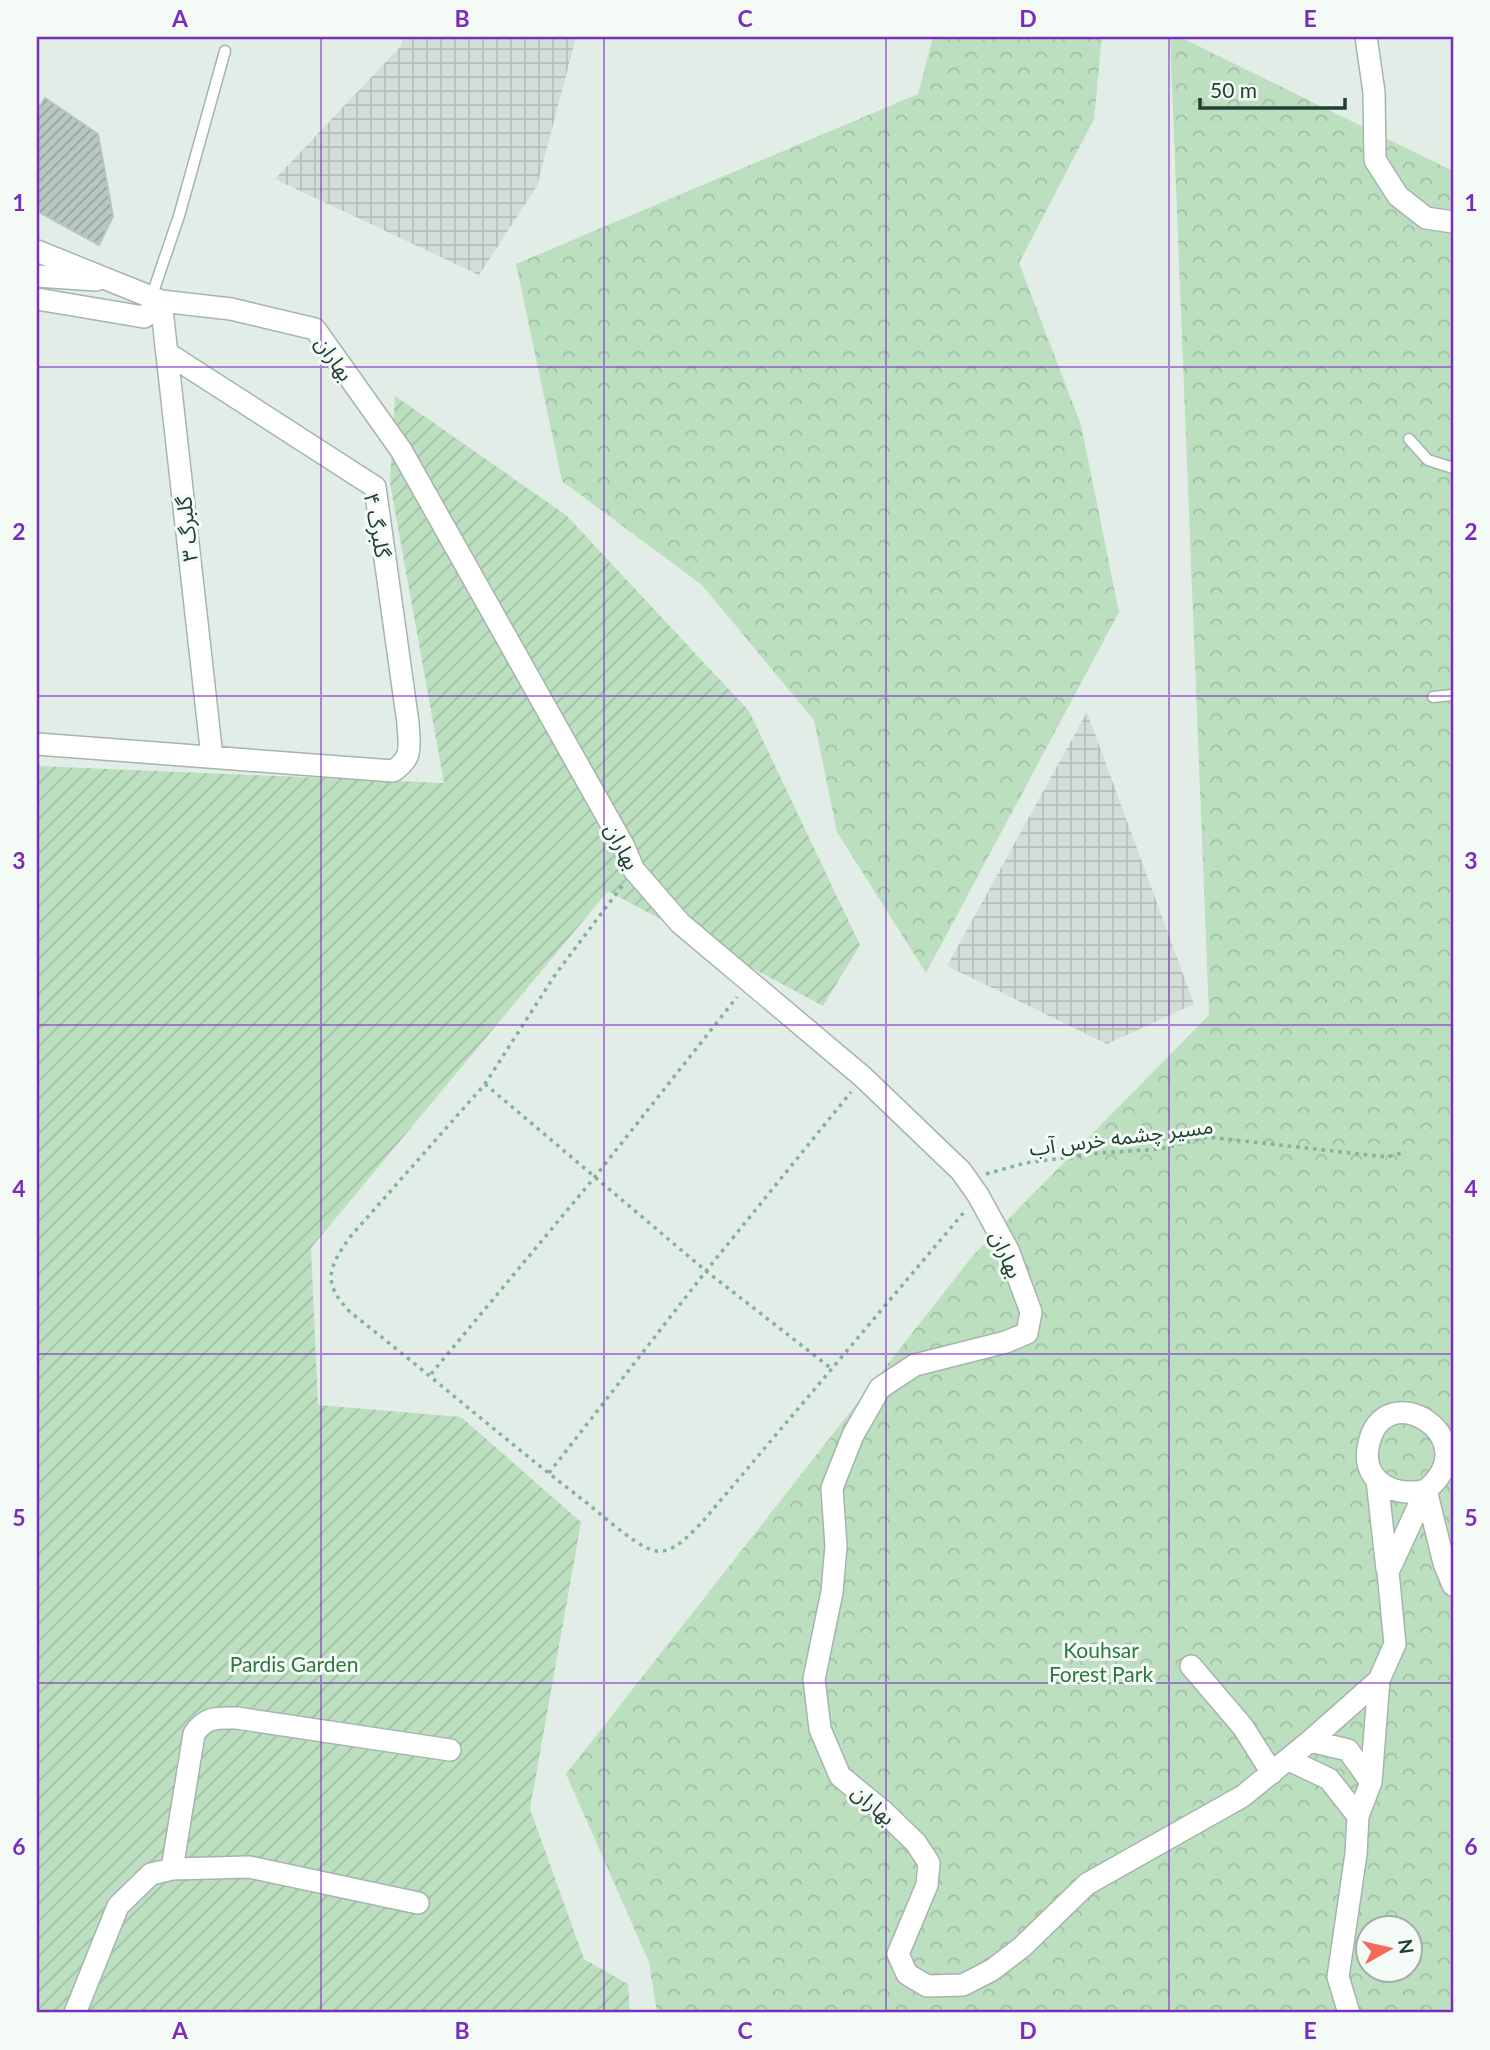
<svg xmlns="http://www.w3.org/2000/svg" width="1490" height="2050" font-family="Lato,'Noto Sans Arabic',sans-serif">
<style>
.industrial{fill:url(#industrial-grid)}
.forest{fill:url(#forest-crowns);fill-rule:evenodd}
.garden{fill:url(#garden-furrows)}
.building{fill:url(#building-hatch);stroke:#b5c7bd;stroke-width:2}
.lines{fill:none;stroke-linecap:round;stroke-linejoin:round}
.service-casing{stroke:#a5b5ad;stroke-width:13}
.minor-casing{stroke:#a5b5ad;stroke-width:24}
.path{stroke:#83b29d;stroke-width:3.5;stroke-dasharray:3.5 5;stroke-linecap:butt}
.service{stroke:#fff;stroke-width:10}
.minor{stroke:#fff;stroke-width:21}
.grid{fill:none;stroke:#7b2cbf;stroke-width:2;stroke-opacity:0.55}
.labels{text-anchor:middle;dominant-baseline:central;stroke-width:6;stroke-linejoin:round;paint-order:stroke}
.street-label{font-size:21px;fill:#223f33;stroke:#f4faf6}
.park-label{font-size:21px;fill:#2b783e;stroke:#f4faf6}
.neatline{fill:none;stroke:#7b2cbf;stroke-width:2.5}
.grid-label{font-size:23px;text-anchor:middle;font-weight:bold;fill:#7b2cbf}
</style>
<defs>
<pattern id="industrial-grid" width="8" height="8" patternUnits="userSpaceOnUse" patternTransform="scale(1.75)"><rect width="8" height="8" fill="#d1ddd6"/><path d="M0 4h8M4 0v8" fill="none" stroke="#b3bfb8"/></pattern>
<pattern id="forest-crowns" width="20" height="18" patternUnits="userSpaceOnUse" patternTransform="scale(1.75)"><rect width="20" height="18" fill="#bcdfc0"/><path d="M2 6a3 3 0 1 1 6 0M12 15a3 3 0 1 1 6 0" fill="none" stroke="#a1c0a5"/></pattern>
<pattern id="garden-furrows" width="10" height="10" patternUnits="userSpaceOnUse" patternTransform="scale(1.75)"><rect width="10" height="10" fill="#bcdfc0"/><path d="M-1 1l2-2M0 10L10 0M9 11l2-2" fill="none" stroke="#a1c0a5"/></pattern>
<pattern id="building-hatch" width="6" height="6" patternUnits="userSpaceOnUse" patternTransform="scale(1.75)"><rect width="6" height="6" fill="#b8c8c0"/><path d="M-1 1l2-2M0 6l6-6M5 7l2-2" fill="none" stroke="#95a49d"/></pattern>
</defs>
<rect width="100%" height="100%" fill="#e3ede7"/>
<path class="industrial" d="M403 37H576L537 186 479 275 275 179 401 46Z
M1087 712 1194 1004 1107 1044 947 966Z"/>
<path class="forest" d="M933 37H1102L1094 119 1019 263 1081 425 1119 612 926 973 837 832 814 720 702 585 562 481 516 264 918 94Z
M1170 37H1180L1453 171V2013H657L649 1962 566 1774 975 1253 1209 1015ZM1368 1927H1410V1969H1368Z"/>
<path class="garden" d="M395 396 566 515 749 711 860 945 823 1006 608 891 311 1248 318 1405 461 1417 581 1522 530 1809 584 1959 628 1984 630 2013H37V766L444 783 390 483Z"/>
<path class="building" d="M45 98 98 134 113 216 99 245 37 211V111Z"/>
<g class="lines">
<g class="service-casing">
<path id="service" d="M151 298 179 216 225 51
M1409 439 1428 460 1453 468
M1433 697 1453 695"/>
</g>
<g class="minor-casing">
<path id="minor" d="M1366 37 1374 92 1375 160 1398 196 1426 218 1453 222
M37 251 161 301 212 757
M37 276 96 280
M37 299 144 317 161 301 231 309 315 329 401 450 623 845 634 870 680 923 863 1077 961 1171 978 1195 1008 1250 1031 1312 1027 1333 1006 1342 915 1365 880 1388 853 1435 832 1488 836 1546 832 1592 814 1679 820 1729 840 1776 884 1812 916 1843 929 1863 927 1885 898 1954 907 1974 927 1986 963 1985 992 1970 1022 1947 1087 1884 1243 1796 1310 1741 1348 1750 1371 1782
M37 744 393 771C414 757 409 746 408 723L375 487 167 353
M1377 1480 1387 1569
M1426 1490 1444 1563 1453 1585
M1191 1666 1243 1727 1272 1773
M1310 1741 1379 1680
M1289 1760 1329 1779 1358 1816
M172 1869 194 1734C206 1716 217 1718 237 1718L450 1750
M75 2013 118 1906 151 1874 172 1869 249 1867 418 1903
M1349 2013 1338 1977 1356 1854 1358 1816 1371 1782 1379 1680 1395 1644 1388 1572 1426 1490C1490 1438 1381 1370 1368 1448 1362 1483 1397 1498 1426 1490"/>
</g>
<path class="path" d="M622 886 555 975 485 1084 350 1237C328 1268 322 1283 350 1312 429 1374 504 1439 583 1500 600 1513 632 1543 652 1550 672 1557 691 1533 704 1520L965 1211
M485 1084 706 1271 832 1369
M986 1174 1025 1163 1100 1153 1160 1149 1208 1137 1387 1157 1406 1152
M431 1374 594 1178 737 997
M549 1473 706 1271 851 1092"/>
<use href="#service" class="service"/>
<use href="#minor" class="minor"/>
</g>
<path class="grid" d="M321 37V2013M604 37V2013M886 37V2013M1169 37V2013M37 367H1453M37 696H1453M37 1025H1453M37 1354H1453M37 1683H1453"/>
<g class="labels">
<g class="street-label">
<text transform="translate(335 358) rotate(55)">بهاران</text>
<text transform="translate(378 525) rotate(79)">گلبرگ ۴</text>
<text transform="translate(186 529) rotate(-96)">گلبرگ ۳</text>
<text transform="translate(623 846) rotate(62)">بهاران</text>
<text transform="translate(1121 1136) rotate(-7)">مسیر چشمه خرس آب</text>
<text transform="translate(1007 1254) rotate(66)">بهاران</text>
<text transform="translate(874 1804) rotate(41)">بهاران</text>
</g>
<g class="park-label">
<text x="1101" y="1649">Kouhsar<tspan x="1101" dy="24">Forest Park</tspan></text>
<text x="294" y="1663">Pardis Garden</text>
</g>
</g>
<rect width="1490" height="2050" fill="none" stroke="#f4faf6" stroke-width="77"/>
<g transform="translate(1389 1949) rotate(82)"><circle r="33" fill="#f4faf6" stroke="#a0afa8" stroke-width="2"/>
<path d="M0-5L12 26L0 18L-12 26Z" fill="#f56a59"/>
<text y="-10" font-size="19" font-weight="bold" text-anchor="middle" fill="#223f33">N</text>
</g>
<path d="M1200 98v10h145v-10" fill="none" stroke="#223f33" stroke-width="3.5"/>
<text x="1210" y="98" font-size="21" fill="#223f33" stroke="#f4faf6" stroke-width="5" paint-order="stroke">50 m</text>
<rect x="38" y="38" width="1414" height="1973" class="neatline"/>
<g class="grid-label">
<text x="180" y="27">A</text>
<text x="462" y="27">B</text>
<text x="745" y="27">C</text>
<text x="1028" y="27">D</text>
<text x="1310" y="27">E</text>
<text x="19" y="211">1</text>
<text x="1471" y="211">1</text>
<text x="19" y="540">2</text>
<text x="1471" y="540">2</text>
<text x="19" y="869">3</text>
<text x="1471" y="869">3</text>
<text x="19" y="1197">4</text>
<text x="1471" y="1197">4</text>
<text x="19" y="1526">5</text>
<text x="1471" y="1526">5</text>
<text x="19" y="1855">6</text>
<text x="1471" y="1855">6</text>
<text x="180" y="2039">A</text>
<text x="462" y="2039">B</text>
<text x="745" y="2039">C</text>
<text x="1028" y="2039">D</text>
<text x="1310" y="2039">E</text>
</g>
</svg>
